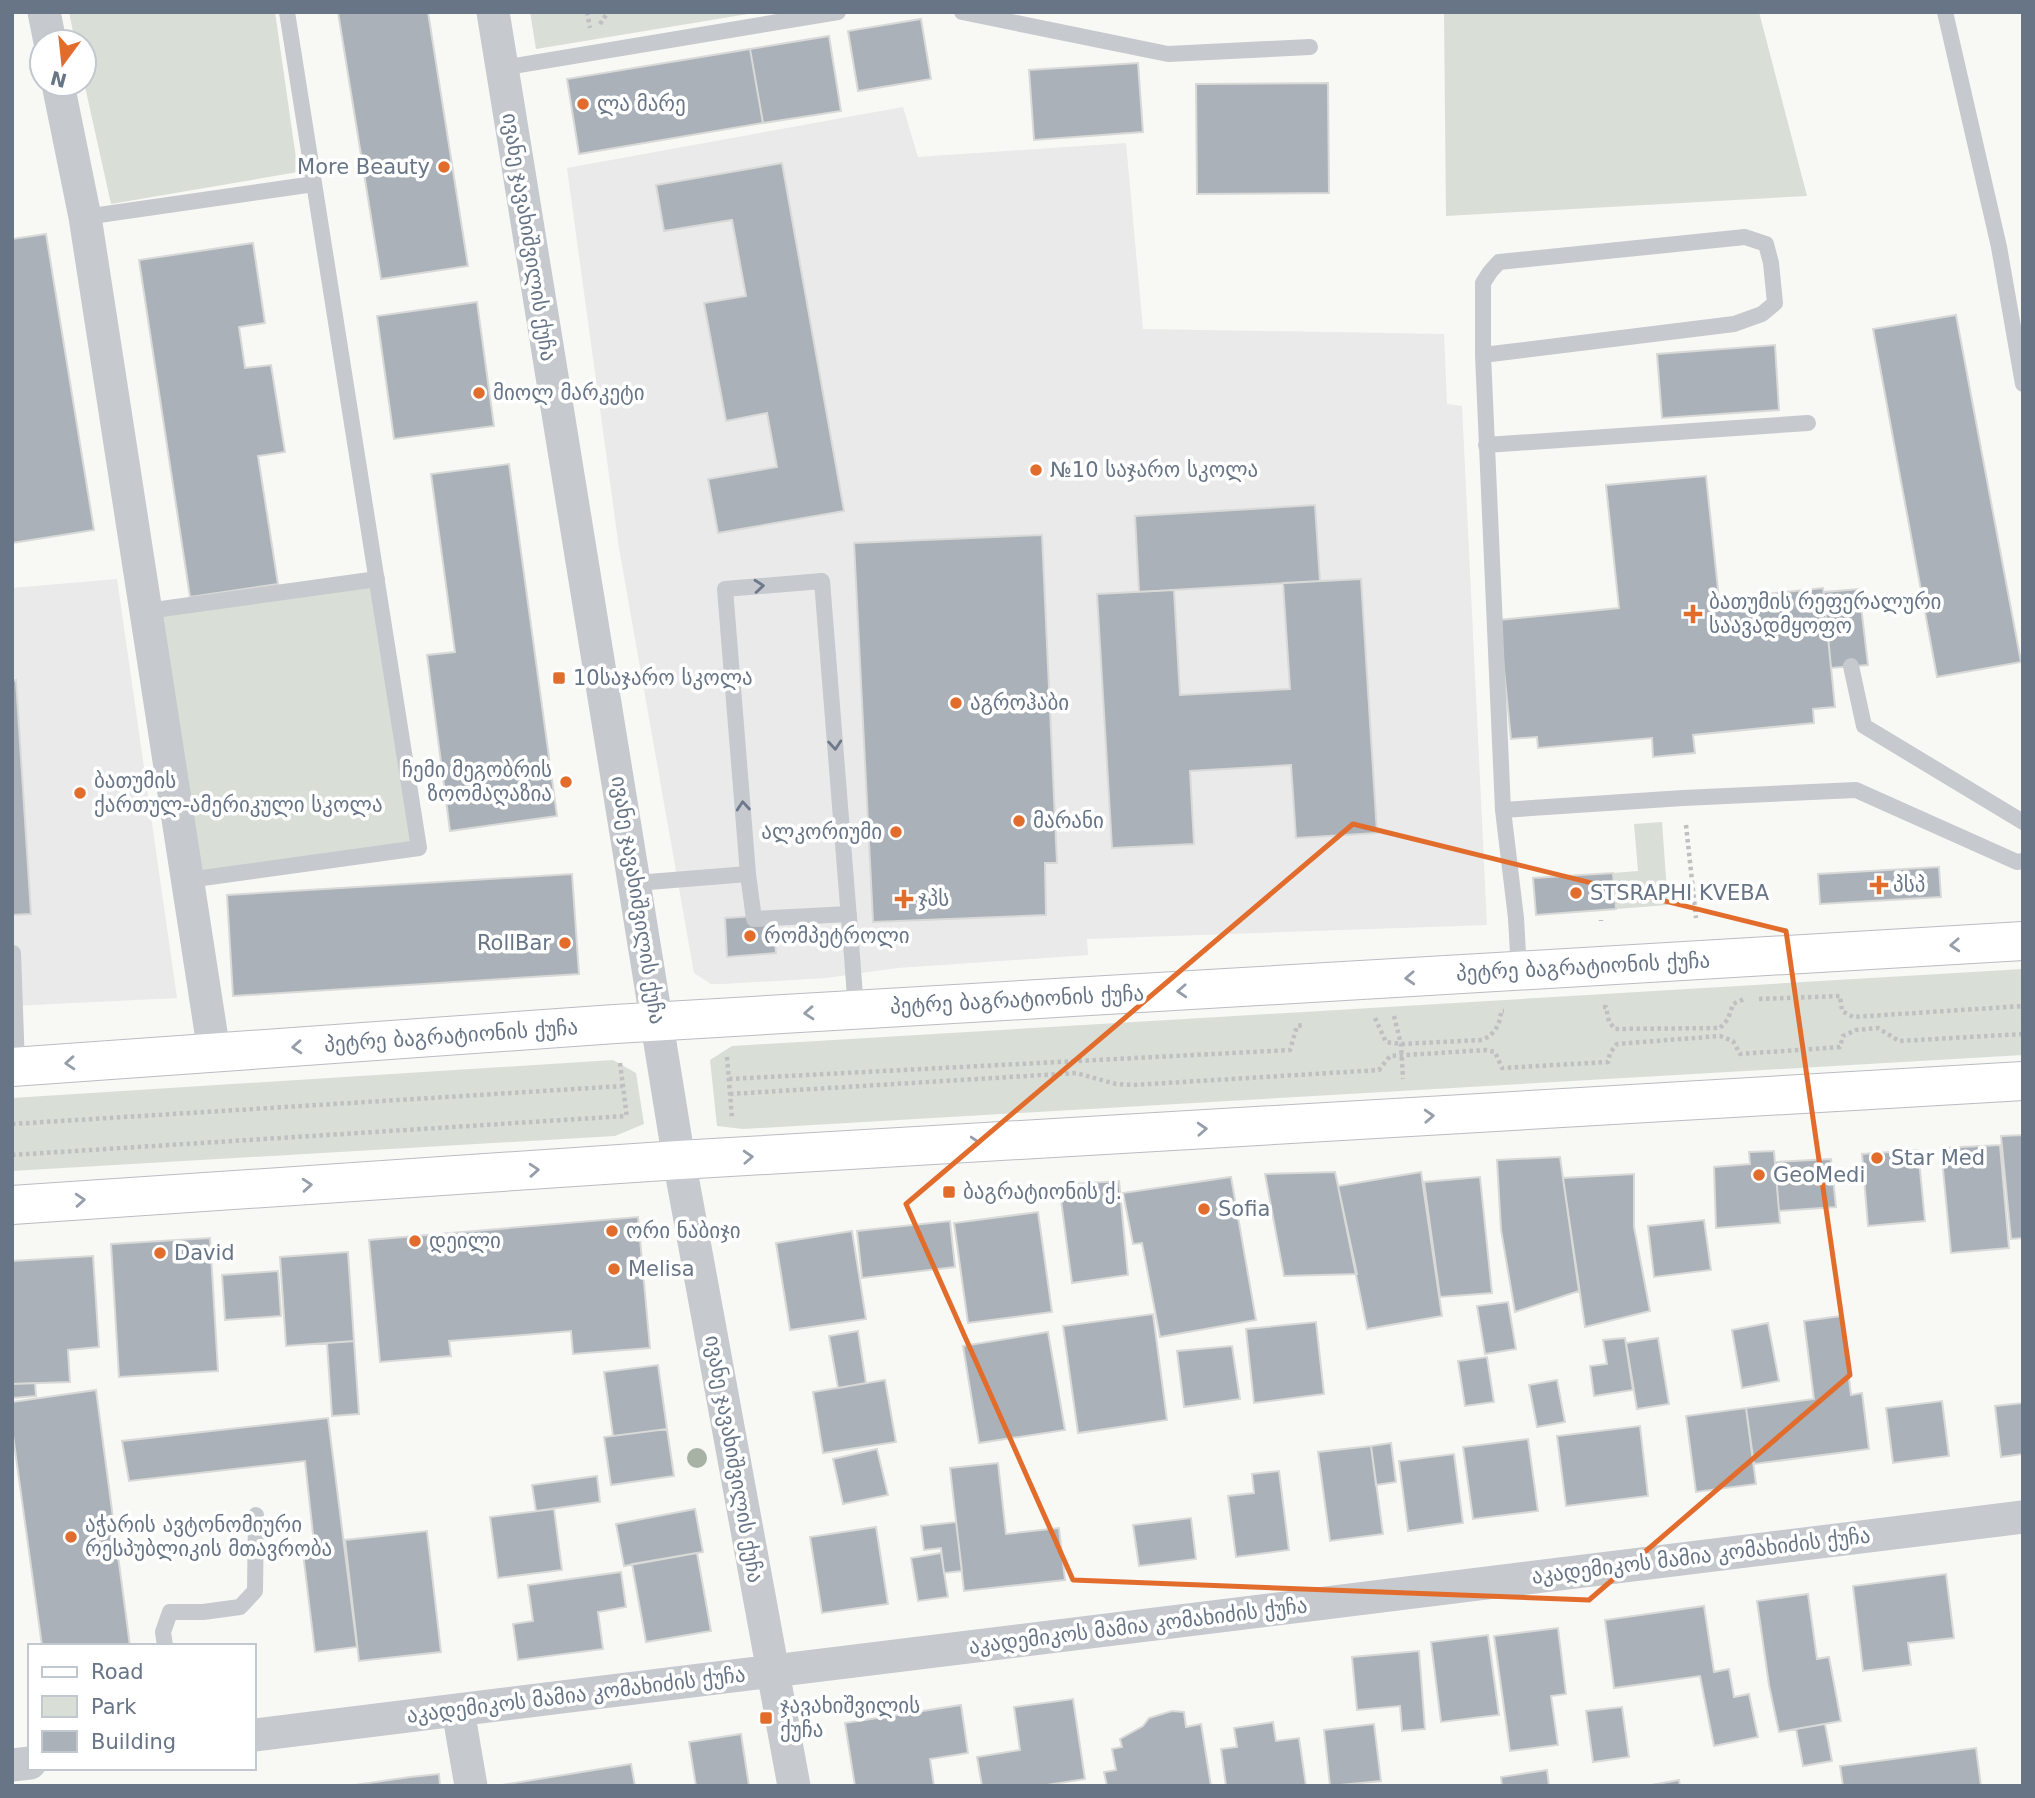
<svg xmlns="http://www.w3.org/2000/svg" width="2035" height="1798" font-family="'DejaVu Sans','Noto Sans Georgian',sans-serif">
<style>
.built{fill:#e9eae9}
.green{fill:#d9dfd6}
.building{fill:#aab1b8;stroke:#d9dad8;stroke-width:2}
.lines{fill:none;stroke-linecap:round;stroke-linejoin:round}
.primary-casing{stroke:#b9bcc1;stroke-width:40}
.path{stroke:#bec0c2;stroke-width:4.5;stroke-dasharray:3.5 3.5;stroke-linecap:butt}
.lane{stroke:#c6c9cd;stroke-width:16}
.street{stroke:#c6c9cd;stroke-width:33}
.primary{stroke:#fff;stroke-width:38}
.tree{fill:#a7b2a4}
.oneway{stroke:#6c798a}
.oneway2{stroke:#959eaa}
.marked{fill:none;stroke:#e26c2c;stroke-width:5;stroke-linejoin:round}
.poi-dot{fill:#e26c2c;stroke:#fff;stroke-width:2.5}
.labels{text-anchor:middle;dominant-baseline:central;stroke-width:7;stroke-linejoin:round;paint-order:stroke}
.poi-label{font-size:21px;fill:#677586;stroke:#fff;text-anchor:start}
.street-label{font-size:21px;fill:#677586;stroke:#fff}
</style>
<rect width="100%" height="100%" fill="#f8f8f5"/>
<path class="built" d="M903 107 918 157 1126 143 1143 329 1444 334 1447 404 1462 406 1487 925 1087 939 1088 955 897 968 826 978 722 984H711L694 973 619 548 567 168Z
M117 579 177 998 12 1006V588Z"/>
<path class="green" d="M69 12H275L298 172 111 204 84 82V42H75Z
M530 12H760L536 49Z
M1444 12H1759L1807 196 1446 216Z
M377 579 419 848 188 880 147 612Z
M1662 822 1668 905 1616 909 1613 873 1638 871 1634 824Z
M2023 969V1055L743 1129 717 1126 710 1060 732 1046Z
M613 1060 636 1073 644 1124 615 1136 12 1171V1098Z"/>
<path class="building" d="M338 12H428L468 266 381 279Z
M921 19 931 79 858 91 848 31Z
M829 36 841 111 763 123 750 49Z
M750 49 763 123 579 154 567 79Z
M1138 63 1143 132 1034 140 1029 70Z
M1328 83 1329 193 1197 194 1196 84Z
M782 163 844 511 718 533 708 479 777 467 767 413 726 421 704 303 746 296 732 220 664 231 656 185Z
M46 234 94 530 12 543V239Z
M253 243 265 323 239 327 245 368 271 365 285 452 258 456 278 584 190 597 139 260Z
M477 302 494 426 394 439 377 316Z
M1956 315 2021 662 1937 677 1873 329Z
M1775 345 1779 410 1662 418 1657 354Z
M509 464 557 816 450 831 427 655 455 652 431 474Z
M1706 476 1719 599 1823 588 1835 707 1813 709 1814 723 1693 735 1695 753 1653 757 1652 738 1538 748 1537 737 1511 739 1499 620 1619 608 1606 485Z
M1315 505 1320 581 1139 592 1135 516Z
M1042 535 1057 863H1045L1046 915 873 922 854 543Z
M1361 579 1377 833 1296 838 1291 765 1190 771 1194 844 1112 848 1097 594 1174 590 1180 695 1290 689 1283 583Z
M1859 589 1868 665 1831 668 1824 592Z
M16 680 31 914 12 915V681Z
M1939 867 1941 897 1820 904 1818 874Z
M1613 873 1616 909 1536 915 1533 878Z
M572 874 579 974 233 996 227 895Z
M773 915 776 953 727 957 725 918Z
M2023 1135V1238L2011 1239 2001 1136Z
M2000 1145 2009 1248 1951 1253 1941 1148Z
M1918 1150 1925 1221 1868 1226 1862 1154Z
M1774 1151 1780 1223 1716 1228 1714 1167 1750 1164 1749 1152Z
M1560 1157 1579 1291 1515 1312 1501 1230 1497 1160Z
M1831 1159 1836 1207 1779 1211 1775 1162Z
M1335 1172 1357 1274 1284 1276 1265 1174Z
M1421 1172 1442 1316 1367 1329 1338 1186Z
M1634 1174V1227L1650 1311 1585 1327 1563 1178Z
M1231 1177 1256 1320 1160 1337 1142 1243 1133 1244 1123 1193Z
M1480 1177 1492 1293 1440 1297 1424 1182Z
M1119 1181 1128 1275 1072 1283 1059 1185Z
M1038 1212 1052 1312 968 1323 954 1223Z
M638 1217 650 1348 573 1354 571 1331 449 1341 451 1356 380 1362 369 1240Z
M1704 1220 1711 1270 1654 1277 1648 1226Z
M950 1221 955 1267 862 1278 857 1231Z
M852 1231 866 1319 790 1330 776 1243Z
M210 1238 218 1371 119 1377 111 1244Z
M348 1252 354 1341 286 1346 280 1257Z
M93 1256 99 1347 68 1350 70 1382 12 1384V1261Z
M278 1271 281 1316 225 1320 222 1275Z
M1508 1302 1516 1349 1485 1354 1477 1306Z
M1153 1314 1167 1420 1078 1433 1063 1326Z
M1841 1316 1851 1395 1862 1393 1869 1449 1754 1464 1746 1408 1814 1399 1804 1321Z
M1316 1322 1324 1394 1254 1403 1246 1329Z
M1768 1323 1779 1381 1742 1388 1732 1330Z
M858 1331 866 1383 838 1388 829 1336Z
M1048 1332 1065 1430 979 1443 963 1346Z
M1625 1338 1633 1390 1594 1396 1590 1366 1607 1364 1603 1340Z
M1658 1338 1669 1404 1637 1409 1626 1343Z
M354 1341 359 1414 332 1416 327 1343Z
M1232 1346 1240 1399 1184 1407 1177 1351Z
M1487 1357 1494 1402 1465 1406 1458 1361Z
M658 1365 667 1429 613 1436 604 1372Z
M885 1380 896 1442 823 1453 813 1392Z
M1557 1380 1565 1422 1537 1427 1529 1385Z
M35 1383 36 1396 12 1398V1384Z
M96 1390 130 1646H42L12 1428V1402Z
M1942 1401 1949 1456 1893 1463 1886 1408Z
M2023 1403V1454L2001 1457 1995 1406Z
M1746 1408 1756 1484 1696 1492 1686 1416Z
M328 1418 357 1647 315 1652 303 1553 315 1552 305 1461 129 1481 122 1441Z
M1640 1426 1648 1496 1566 1506 1557 1436Z
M667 1429 674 1476 611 1485 604 1437Z
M1528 1439 1538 1511 1473 1519 1463 1447Z
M1391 1443 1396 1482 1376 1485 1371 1446Z
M1371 1446 1383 1534 1330 1541 1318 1452Z
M877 1449 888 1495 843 1504 833 1459Z
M1454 1454 1463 1523 1408 1531 1399 1461Z
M998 1463 1006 1534 1059 1528 1065 1580 964 1591 950 1468Z
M1279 1471 1289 1550 1236 1557 1228 1496 1254 1493 1252 1474Z
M597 1476 600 1502 536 1511 532 1485Z
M554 1509 562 1570 498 1578 490 1517Z
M695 1509 703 1552 624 1566 616 1524Z
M1191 1518 1196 1559 1139 1566 1133 1525Z
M956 1522 962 1571 944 1573 941 1548 924 1550 921 1526Z
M876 1527 888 1604 822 1613 810 1537Z
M427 1531 441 1652 359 1661 345 1540Z
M697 1553 711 1631 646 1642 632 1564Z
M941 1553 948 1597 918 1601 911 1558Z
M621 1572 626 1607 598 1612 603 1649 518 1660 513 1624 533 1621 528 1585Z
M1946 1574 1954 1638 1908 1643 1911 1665 1863 1671 1853 1586Z
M1808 1594 1817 1659 1829 1657 1841 1721 1779 1732 1769 1685 1757 1601Z
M1704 1606 1714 1672 1729 1669 1734 1697 1749 1694 1758 1737 1714 1746 1700 1676 1614 1688 1605 1620Z
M1558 1628 1566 1694 1551 1696 1558 1745 1510 1751 1494 1636Z
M1488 1635 1499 1715 1441 1722 1431 1642Z
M1419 1651 1425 1729 1402 1731 1400 1706 1357 1710 1352 1657Z
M1073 1699 1085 1779 1041 1786H982L977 1757 1020 1750 1014 1707Z
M961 1705 968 1753 930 1759 934 1786H855L845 1723Z
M1622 1707 1629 1757 1593 1762 1586 1711Z
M1172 1711 1184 1712 1186 1727 1201 1724 1211 1786H1107L1104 1772 1116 1770 1112 1749 1122 1747 1120 1739 1143 1726 1149 1718Z
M1273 1722 1276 1741 1299 1738 1306 1786H1226L1221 1749 1237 1747 1234 1728Z
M1374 1724 1381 1781 1330 1786 1324 1730Z
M1825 1724 1832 1761 1803 1766 1796 1729Z
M741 1734 749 1786H696L689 1742Z
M1976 1748 1981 1786H1843L1840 1766Z
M631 1764 635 1786H496Z
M1547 1770 1549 1786H1502L1501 1777Z
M439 1774 440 1786 355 1785 410 1777Z
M1679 1780 1680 1786H1646Z"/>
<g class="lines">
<g class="primary-casing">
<path id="primary" d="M12 1067 615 1024 2023 941
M12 1205 679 1160 2023 1081"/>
</g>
<path class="path" d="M587 12 590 28
M600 24 608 12
M1686 825 1696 918
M1601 920V921
M1759 999 1840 996 1842 1011 1853 1017 2023 1006
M1603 1007H1606L1609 1022 1615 1029 1720 1028 1728 1019 1733 1004 1744 999
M1394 1016 1401 1044 1403 1079
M1375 1018 1386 1042 1401 1044 1482 1040C1495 1034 1500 1025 1501 1011H1504
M727 1057 732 1118
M620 1063 627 1118
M729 1079 1290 1050 1297 1026 1304 1025
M730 1094 1076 1073 1116 1084 1133 1085 1379 1070 1390 1056 1486 1050 1495 1052 1502 1068 1608 1062 1610 1053 1617 1044 1720 1036 1733 1041 1740 1054 1840 1047 1843 1036 1856 1030 1878 1028 1899 1041 2023 1034
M12 1124 623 1086
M12 1155 626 1116"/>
<path class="lane" d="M962 12 1168 54 1310 47
M1945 12 1999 247 2023 384
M502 68 838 12
M85 217 314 184
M1483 355 1734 324 1762 314 1775 303 1771 263 1766 244 1745 237 1499 262 1490 272 1483 283V355L1503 810 1683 798 1856 790 2017 862 2023 861
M1486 445 1808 423
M147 611 377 579
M1851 666 1864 726 2023 822
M1503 810 1516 918 1519 971
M188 880 419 848 287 12
M636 883 748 874
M849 914 754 919 748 874 725 589 822 581 852 956 856 1010
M13 953 17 1066
M165 1646 163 1632 170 1612H203L240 1607 255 1591 256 1515"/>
<path class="street" d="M44 12 50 42
M493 12 679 1160 794 1786
M58 84 85 217 214 1052
M458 1710 471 1786
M254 1735 2023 1517
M12 1765 30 1763"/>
<use href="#primary" class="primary"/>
</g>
<circle class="tree" cx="697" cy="1458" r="10"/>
<defs><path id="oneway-chevron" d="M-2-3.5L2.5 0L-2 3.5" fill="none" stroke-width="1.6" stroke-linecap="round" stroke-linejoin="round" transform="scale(1.75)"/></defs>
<g class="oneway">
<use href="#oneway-chevron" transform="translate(759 586) rotate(-5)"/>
<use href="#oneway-chevron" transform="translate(835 745) rotate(85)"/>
<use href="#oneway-chevron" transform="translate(743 806) rotate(-95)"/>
</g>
<g class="oneway2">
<use href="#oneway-chevron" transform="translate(1955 945) rotate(177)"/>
<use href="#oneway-chevron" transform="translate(1410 978) rotate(177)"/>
<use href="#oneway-chevron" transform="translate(1182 991) rotate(177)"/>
<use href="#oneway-chevron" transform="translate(809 1013) rotate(176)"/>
<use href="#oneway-chevron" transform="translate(297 1047) rotate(176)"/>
<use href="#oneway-chevron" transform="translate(70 1063) rotate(176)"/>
<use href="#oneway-chevron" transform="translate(1429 1116) rotate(-3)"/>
<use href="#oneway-chevron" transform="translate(1202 1129) rotate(-3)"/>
<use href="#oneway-chevron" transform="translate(975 1143) rotate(-3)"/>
<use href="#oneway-chevron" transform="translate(748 1157) rotate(-3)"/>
<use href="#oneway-chevron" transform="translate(534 1170) rotate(-4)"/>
<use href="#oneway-chevron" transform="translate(307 1185) rotate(-4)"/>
<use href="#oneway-chevron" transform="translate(80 1200) rotate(-4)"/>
</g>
<path class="marked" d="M1353 824 1786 931 1850 1375 1589 1600 1073 1580 906 1204Z"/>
<g class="poi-dot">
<circle cx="583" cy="104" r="7"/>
<circle cx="444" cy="167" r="7"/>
<circle cx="479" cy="393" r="7"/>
<circle cx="1036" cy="470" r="7"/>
<path d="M1689.5 603.5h7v7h7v7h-7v7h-7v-7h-7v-7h7z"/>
<rect x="552" y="671" width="14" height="14" rx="3.5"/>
<circle cx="956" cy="703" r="7"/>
<circle cx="566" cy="782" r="7"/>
<circle cx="80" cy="793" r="7"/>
<circle cx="1019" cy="821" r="7"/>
<circle cx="896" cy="832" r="7"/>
<path d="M1875.5 874.5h7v7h7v7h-7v7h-7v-7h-7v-7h7z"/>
<circle cx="1576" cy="893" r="7"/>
<path d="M900.5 888.5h7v7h7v7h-7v7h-7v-7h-7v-7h7z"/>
<circle cx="750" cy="936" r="7"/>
<circle cx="565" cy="943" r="7"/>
<circle cx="1877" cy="1158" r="7"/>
<circle cx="1759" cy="1175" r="7"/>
<rect x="942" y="1185" width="14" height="14" rx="3.5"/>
<circle cx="1204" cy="1209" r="7"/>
<circle cx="612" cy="1231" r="7"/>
<circle cx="415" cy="1241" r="7"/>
<circle cx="160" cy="1253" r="7"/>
<circle cx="614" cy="1269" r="7"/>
<circle cx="71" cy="1537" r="7"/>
<rect x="759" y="1711" width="14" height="14" rx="3.5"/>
</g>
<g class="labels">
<g class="poi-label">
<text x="597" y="104">ლა მარე</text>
<text x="430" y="167" text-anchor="end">More Beauty</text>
<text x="493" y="393">მიოლ მარკეტი</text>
<text x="1050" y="470">№10 საჯარო სკოლა</text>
<text x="1709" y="602">ბათუმის რეფერალური<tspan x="1709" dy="24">საავადმყოფო</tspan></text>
<text x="573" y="678">10საჯარო სკოლა</text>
<text x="970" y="703">აგროჰაბი</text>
<text x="552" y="770" text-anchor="end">ჩემი მეგობრის<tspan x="552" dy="24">ზოომაღაზია</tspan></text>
<text x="94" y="781">ბათუმის<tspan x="94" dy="24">ქართულ-ამერიკული სკოლა</tspan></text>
<text x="1033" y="821">მარანი</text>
<text x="882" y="832" text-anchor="end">ალკორიუმი</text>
<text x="1893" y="885">პსპ</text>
<text x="1590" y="893">STSRAPHI KVEBA</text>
<text x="918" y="899">ჯპს</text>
<text x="764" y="936">რომპეტროლი</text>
<text x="551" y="943" text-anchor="end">RollBar</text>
<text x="1891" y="1158">Star Med</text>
<text x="1773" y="1175">GeoMedi</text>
<text x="963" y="1192">ბაგრატიონის ქ.</text>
<text x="1218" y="1209">Sofia</text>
<text x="626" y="1231">ორი ნაბიჯი</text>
<text x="429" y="1241">დეილი</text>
<text x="174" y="1253">David</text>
<text x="628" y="1269">Melisa</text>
<text x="85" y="1525">აჭარის ავტონომიური<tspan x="85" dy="24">რესპუბლიკის მთავრობა</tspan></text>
<text x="780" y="1706">ჯავახიშვილის<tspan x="780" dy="24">ქუჩა</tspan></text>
</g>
<g class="street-label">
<text transform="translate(529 237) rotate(81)">ივანე ჯავახიშვილის ქუჩა</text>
<text transform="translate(638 900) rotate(81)">ივანე ჯავახიშვილის ქუჩა</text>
<text transform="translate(1583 967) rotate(-3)">პეტრე ბაგრატიონის ქუჩა</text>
<text transform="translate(1017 1000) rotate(-3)">პეტრე ბაგრატიონის ქუჩა</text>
<text transform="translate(451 1036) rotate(-4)">პეტრე ბაგრატიონის ქუჩა</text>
<text transform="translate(734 1459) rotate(80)">ივანე ჯავახიშვილის ქუჩა</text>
<text transform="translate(1701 1556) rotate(-7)">აკადემიკოს მამია კომახიძის ქუჩა</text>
<text transform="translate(1138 1626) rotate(-7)">აკადემიკოს მამია კომახიძის ქუჩა</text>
<text transform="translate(576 1695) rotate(-7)">აკადემიკოს მამია კომახიძის ქუჩა</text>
</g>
</g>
<rect width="2035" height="1798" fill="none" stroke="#677586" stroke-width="28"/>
<rect x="28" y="1644" width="228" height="126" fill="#ffffff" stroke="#c2c8cf" stroke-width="2"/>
<rect x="42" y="1667" width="35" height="10" fill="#ffffff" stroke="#c2c8cf" stroke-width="2"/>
<text x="91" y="1679" font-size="21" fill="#677586">Road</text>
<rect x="42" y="1696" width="35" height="21" fill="#d9dfd6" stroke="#c2c8cf" stroke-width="2"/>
<text x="91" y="1714" font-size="21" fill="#677586">Park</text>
<rect x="42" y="1731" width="35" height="21" fill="#aab1b8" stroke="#c2c8cf" stroke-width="2"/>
<text x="91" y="1749" font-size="21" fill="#677586">Building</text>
<g transform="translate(63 63) rotate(195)"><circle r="33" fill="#ffffff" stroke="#c2c8cf" stroke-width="2"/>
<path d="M0-5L12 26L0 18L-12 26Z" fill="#e26c2c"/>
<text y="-10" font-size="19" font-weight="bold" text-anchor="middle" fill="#677586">N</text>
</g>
</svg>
